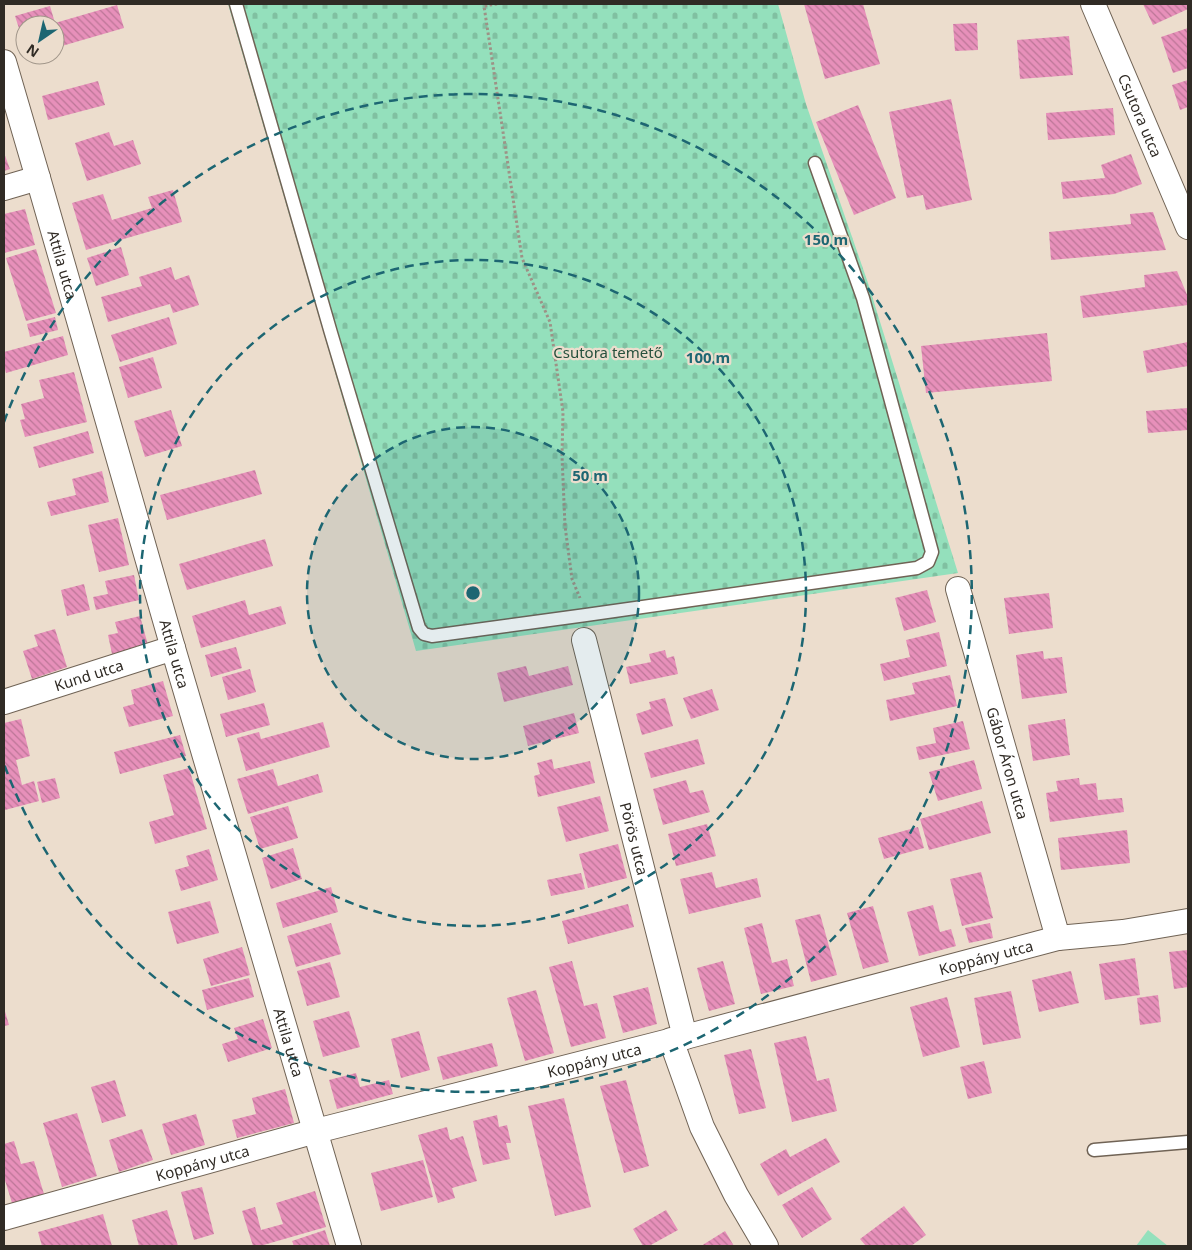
<svg xmlns="http://www.w3.org/2000/svg" width="1192" height="1250" font-family="'Noto Sans',sans-serif">
<style>
.cemetery{fill:url(#cemetery-stones)}
.pitch{fill:#94e0bc}
.building{fill:url(#building-back-hatch)}
.lines{fill:none;stroke-linecap:round;stroke-linejoin:round}
.lane-casing{stroke:#706355;stroke-width:15}
.street-casing{stroke:#706355;stroke-width:26}
.path{stroke:#9d9286;stroke-width:3;stroke-dasharray:2.5 2.5;stroke-linecap:butt}
.lane{stroke:#fff;stroke-width:12}
.street{stroke:#fff;stroke-width:24}
.ring{fill:none;stroke:#1d6672;stroke-width:2.5;stroke-dasharray:9 6}
.labels{text-anchor:middle;dominant-baseline:central;stroke-width:4.5;stroke-linejoin:round;paint-order:stroke}
.street-label{font-size:15px;fill:#302b25;stroke:#ecddcd}
.park-label{font-size:15px;fill:#26513d;stroke:#ecddcd}
.centre{fill:#1d6672;stroke:#ecddcd;stroke-width:2.5}
.ring-label{font-size:15px;text-anchor:middle;font-weight:bold;fill:#1d6672;stroke:#ecddcd;stroke-width:4.5;stroke-linejoin:round;paint-order:stroke}
</style>
<defs>
<pattern id="cemetery-stones" width="16" height="16" patternUnits="userSpaceOnUse" patternTransform="scale(1.25)"><rect width="16" height="16" fill="#94e0bc"/><path d="M2 7V4a2 2 0 0 1 4 0v3zM10 15v-3a2 2 0 0 1 4 0v3z" fill="#80c0a1"/></pattern>
<pattern id="building-back-hatch" width="6" height="6" patternUnits="userSpaceOnUse" patternTransform="scale(1.25)"><rect width="6" height="6" fill="#e790ba"/><path d="M-1 5l2 2M0 0l6 6M5-1l2 2" fill="none" stroke="#bc7697"/></pattern>
</defs>
<rect width="100%" height="100%" fill="#ecddcd"/>
<path class="cemetery" d="M228 4H778L806 104 868 283 958 573 416 651Z"/>
<path class="pitch" d="M1148 1230 1168 1246H1136Z"/>
<path class="building" d="M804 4H863L880 64 825 79Z
M1143 4H1188V9L1153 25Z
M117 5 124 28 55 48V25H25V47L15 16 50 6 55 23Z
M977 23 978 50 955 51 953 24Z
M1188 28V68L1173 73 1161 37Z
M1069 36 1073 75 1020 79 1017 40Z
M1188 80V107L1180 110 1172 85Z
M98 81 105 105 48 120 42 96Z
M951 99 972 200 926 210 923 195 907 198 889 112Z
M858 105 896 198 854 215 816 122Z
M1113 108 1115 135 1048 140 1046 113Z
M109 132 114 146 133 140 141 164 87 181 75 143Z
M4 153 10 169 4 171Z
M1131 154 1142 184 1114 194 1063 199 1061 182 1105 178 1101 165Z
M173 190 182 222 86 250 72 203 103 194 112 220 152 208 148 197Z
M25 209 35 245 4 253V214Z
M1153 212 1166 250 1051 260 1049 232 1131 224 1130 214Z
M121 247 129 275 96 286 87 258Z
M36 249 56 313 26 321 6 258Z
M171 267 175 280 189 275 199 305 173 313 170 304 108 322 101 297 142 286 139 277Z
M1177 271 1188 297V305L1083 318 1080 296 1145 287 1144 275Z
M55 317 58 330 30 337 27 324Z
M169 317 177 344 120 362 111 335Z
M1047 333 1052 381 926 393 921 346Z
M63 336 68 355 6 373 4 365V352Z
M1188 342V366L1147 373 1143 351Z
M153 357 162 388 128 398 119 367Z
M74 372 87 422 25 437 20 420 25 419 21 404 44 398 39 380Z
M1188 408V430L1148 433 1146 411Z
M171 410 182 446 145 457 134 421Z
M88 431 94 453 39 468 33 447Z
M255 470 262 494 167 520 160 495Z
M102 471 109 502 51 516 47 502 76 495 72 479Z
M118 518 129 565 99 572 88 525Z
M265 539 273 566 187 590 179 564Z
M134 575 139 600 96 610 93 597 108 594 105 581Z
M84 584 90 610 67 616 61 590Z
M927 590 936 622 904 631 895 598Z
M1049 593 1053 628 1009 634 1004 598Z
M245 600 249 615 281 606 286 624 201 648 192 616Z
M140 616 148 645 112 654 108 635 118 633 115 622Z
M55 629 67 667 32 679 23 651 38 646 34 635Z
M939 632 947 666 884 681 880 664 910 657 906 640Z
M236 647 242 668 211 677 205 655Z
M665 650 667 658 674 656 678 674 630 684 626 667 651 662 649 654Z
M1043 651 1044 659 1062 657 1067 693 1022 699 1016 655Z
M526 666 529 676 568 666 573 685 504 702 497 673Z
M250 669 256 692 228 700 222 677Z
M950 675 957 706 890 721 886 700 915 694 912 683Z
M163 681 173 716 129 727 123 707 134 704 131 690Z
M712 689 719 710 691 719 683 698Z
M665 698 673 726 642 735 636 714 651 709 649 702Z
M264 703 270 725 226 737 220 714Z
M574 713 579 733 528 746 523 726Z
M21 719 30 756 16 760 22 785 34 781 39 801 5 810 4 805V723Z
M1065 719 1070 755 1033 761 1028 725Z
M963 721 970 749 919 760 916 747 936 743 933 728Z
M323 722 330 747 246 771 237 738 259 732 261 739Z
M180 735 186 756 120 774 114 752Z
M698 739 705 764 651 778 644 753Z
M552 759 554 769 590 761 595 783 538 797 534 776 540 774 537 763Z
M974 760 982 789 938 801 929 772Z
M189 768 207 829 155 844 149 822 174 815 163 775Z
M273 769 278 786 318 774 323 792 248 814 237 779Z
M55 778 60 798 42 803 37 782Z
M1079 778 1080 785 1096 783 1098 800 1122 798 1124 812 1050 822 1046 793 1058 791 1056 781Z
M686 780 690 793 703 790 710 812 663 825 653 789Z
M600 796 609 831 566 842 557 807Z
M982 801 991 833 929 850 920 819Z
M288 806 298 838 260 849 250 817Z
M707 824 716 856 676 866 668 834Z
M918 827 924 848 884 859 878 838Z
M1127 830 1130 863 1061 870 1058 838Z
M618 844 627 878 588 888 579 854Z
M293 848 302 879 271 889 262 858Z
M209 849 218 880 181 891 175 870 189 866 186 856Z
M712 872 716 888 757 878 761 897 689 914 680 879Z
M981 872 993 918 962 926 950 879Z
M581 873 585 889 551 896 547 880Z
M331 887 338 912 283 928 276 903Z
M210 901 219 933 177 944 168 912Z
M628 904 634 927 568 944 562 921Z
M933 905 940 932 951 929 956 946 919 956 907 912Z
M873 906 889 962 863 969 847 913Z
M820 914 837 975 811 982 795 920Z
M331 923 341 954 296 967 287 936Z
M762 923 772 963 787 959 794 986 761 994 744 928Z
M990 923 993 938 969 943 965 928Z
M242 947 250 975 211 986 203 959Z
M1188 950V987L1174 989 1169 952Z
M1135 958 1140 995 1105 1000 1099 964Z
M572 961 584 1006 597 1003 606 1038 571 1047 549 967Z
M723 961 735 1004 709 1011 697 968Z
M330 962 340 997 307 1006 297 971Z
M1071 971 1079 1003 1039 1012 1032 980Z
M249 978 254 997 207 1010 202 990Z
M648 987 657 1024 623 1033 613 996Z
M536 990 554 1053 525 1061 507 998Z
M1011 991 1021 1038 983 1045 974 998Z
M1158 995 1161 1022 1140 1025 1137 998Z
M947 997 960 1047 923 1057 910 1007Z
M4 1008 9 1025 4 1026Z
M349 1011 360 1047 323 1057 313 1021Z
M263 1019 272 1048 228 1062 222 1044 238 1039 234 1028Z
M419 1031 430 1070 401 1078 391 1039Z
M806 1036 817 1081 829 1078 837 1111 792 1122 774 1043Z
M492 1043 498 1066 443 1080 437 1057Z
M751 1049 766 1108 739 1114 724 1055Z
M984 1061 992 1093 968 1099 960 1067Z
M356 1073 360 1087 389 1080 393 1094 337 1109 329 1080Z
M115 1080 126 1116 102 1123 91 1087Z
M626 1080 649 1166 624 1173 600 1086Z
M285 1089 294 1123 237 1138 232 1120 256 1114 252 1098Z
M564 1098 591 1207 555 1216 528 1106Z
M77 1113 97 1176 62 1187 43 1123Z
M196 1114 205 1145 171 1155 162 1124Z
M497 1115 499 1127 507 1125 511 1143H506L510 1159 483 1165 473 1121Z
M447 1127 450 1140 463 1136 477 1181 452 1188 455 1198 438 1203 418 1135Z
M142 1129 153 1160 119 1172 109 1140Z
M826 1138 840 1162 778 1196 760 1164 786 1149 790 1157Z
M14 1141 21 1164 34 1161 44 1194 12 1203 4 1177V1144Z
M423 1160 433 1197 381 1211 371 1173Z
M202 1187 214 1234 194 1240 181 1192Z
M812 1187 832 1219 802 1238 782 1205Z
M315 1191 326 1227 260 1246H253L242 1211 255 1207 261 1230 283 1224 276 1203Z
M904 1206 926 1235 911 1246H866L860 1239Z
M167 1210 178 1246H139L132 1220Z
M666 1210 678 1230 649 1246H643L633 1229Z
M103 1214 112 1246H42L38 1232Z
M325 1230 330 1246H294L292 1241Z
M725 1231 734 1246H701Z"/>
<g class="lines">
<g class="lane-casing">
<path id="lane" d="M236 4 331 333 419 628 424 634 432 636 586 615 917 568 928 562 932 552 863 298 815 163
M1094 1150 1188 1142"/>
</g>
<g class="street-casing">
<g id="street">
<path id="s1" d="M1093 4 1188 227"/>
<path id="s2" d="M4 62 38 178 173 648 349 1246"/>
<path d="M4 188 38 178"/>
<path id="s3" d="M958 589 1058 938"/>
<path id="s4" d="M584 640 685 1037"/>
<path id="s5" d="M4 702 173 648"/>
<path d="M671 1040 702 1127 736 1195 766 1246"/>
<path id="s6" d="M4 1218 316 1131 685 1037 1058 938 1123 932 1188 921"/>
</g>
</g>
<path class="path" d="M497 4 484 6 522 258 550 322 563 412 562 456 565 526 572 579 580 598"/>
<use href="#lane" class="lane"/>
<use href="#street" class="street"/>
</g>
<circle cx="473" cy="593" r="166" fill="#1d6672" fill-opacity=".12"/>
<g class="ring">
<circle cx="473" cy="593" r="166"/>
<circle cx="473" cy="593" r="333"/>
<path d="M4 422A499 499 0 1 1 4 764"/>
</g>
<g class="labels">
<g class="street-label">
<text stroke="none"><textPath href="#s1" startOffset="121">Csutora utca</textPath></text>
<text stroke="none"><textPath href="#s2" startOffset="211">Attila utca</textPath></text>
<text stroke="none"><textPath href="#s2" startOffset="616">Attila utca</textPath></text>
<text stroke="none"><textPath href="#s5" startOffset="89">Kund utca</textPath></text>
<text stroke="none"><textPath href="#s3" startOffset="181">Gábor Áron utca</textPath></text>
<text stroke="none"><textPath href="#s4" startOffset="205">Pörös utca</textPath></text>
<text stroke="none"><textPath href="#s6" startOffset="1016">Koppány utca</textPath></text>
<text stroke="none"><textPath href="#s2" startOffset="1021">Attila utca</textPath></text>
<text stroke="none"><textPath href="#s6" startOffset="611">Koppány utca</textPath></text>
<text stroke="none"><textPath href="#s6" startOffset="206">Koppány utca</textPath></text>
</g>
<g class="park-label">
<text x="608" y="352">Csutora temető</text>
</g>
</g>
<circle cx="473" cy="593" r="8" class="centre"/>
<g class="ring-label">
<text x="826" y="245">150 m</text>
<text x="708" y="363">100 m</text>
<text x="590" y="481">50 m</text>
</g>
<rect width="1192" height="1250" fill="none" stroke="#302b25" stroke-width="10"/>
<g transform="translate(40 40) rotate(214)"><circle r="24" fill="#ecddcd" stroke="#a1968a"/>
<path d="M0-4L9 19L0 12L-9 19Z" fill="#1d6672"/>
<text y="-8" font-size="14" font-weight="bold" text-anchor="middle" fill="#302b25">N</text>
</g>
</svg>
